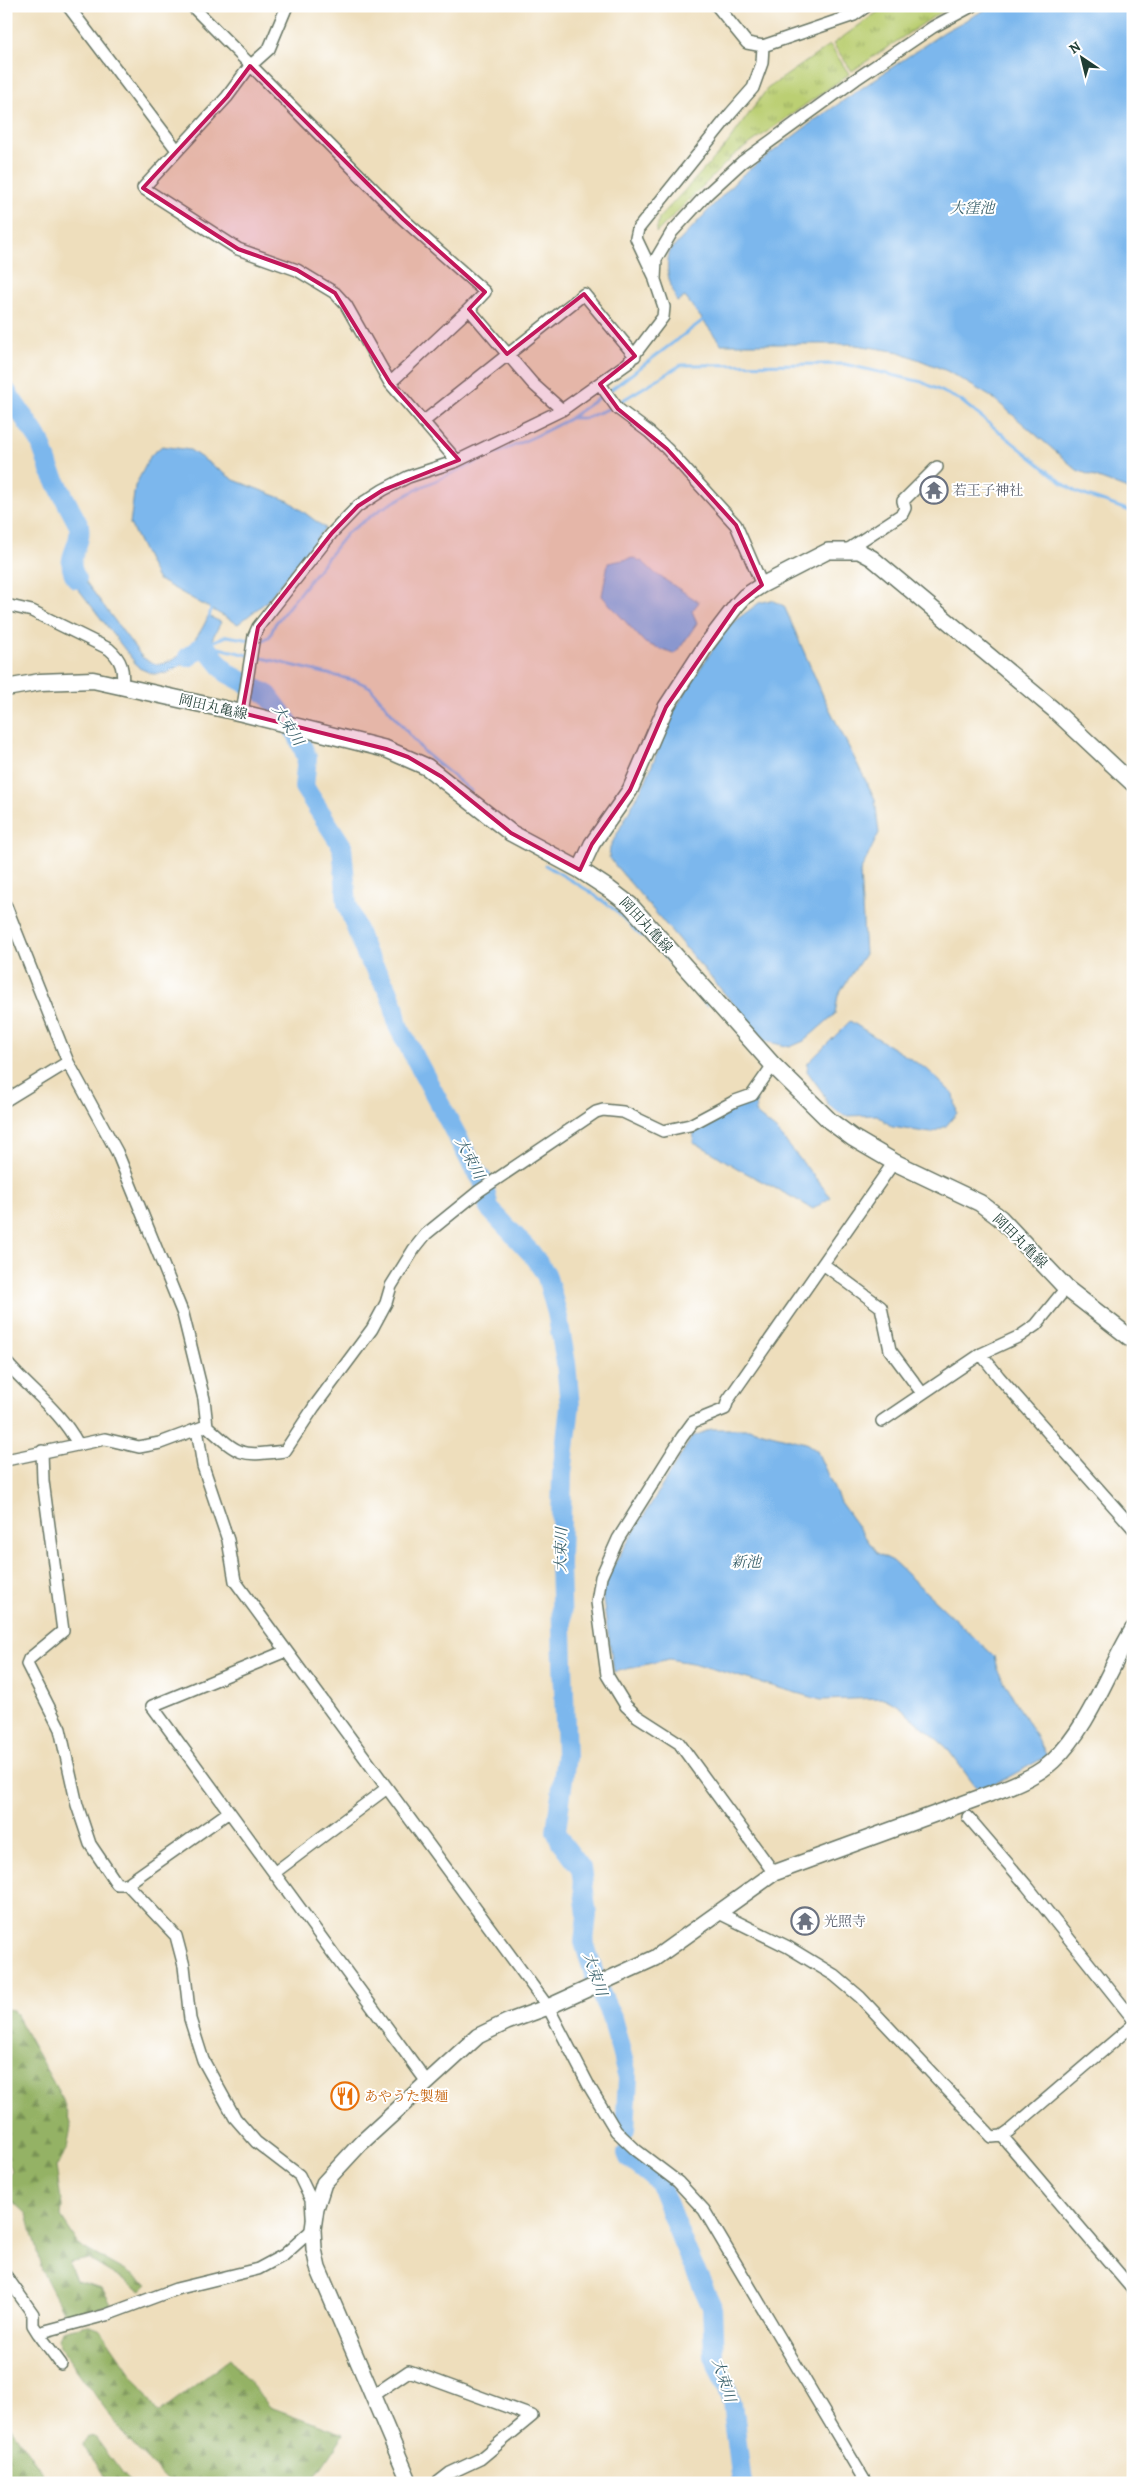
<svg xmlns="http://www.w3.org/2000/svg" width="1139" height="2489" font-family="Alegreya,'Noto Serif JP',serif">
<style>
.grass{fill:url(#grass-tufts);stroke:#6d8654}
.forest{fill:url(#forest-firs);stroke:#5a784c}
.water{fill:#7bb7ed;stroke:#4d7a90}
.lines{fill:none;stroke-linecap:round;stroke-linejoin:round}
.stream{stroke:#7bb7ed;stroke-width:3}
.river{stroke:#7bb7ed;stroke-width:20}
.minor-casing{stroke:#677564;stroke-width:14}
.tertiary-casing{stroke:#677564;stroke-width:18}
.secondary-casing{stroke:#677564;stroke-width:19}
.minor{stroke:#fff;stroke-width:11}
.tertiary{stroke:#fff;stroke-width:15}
.secondary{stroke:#fff;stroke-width:16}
.marked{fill:#c2185b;fill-opacity:0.2;stroke:#c2185b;stroke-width:4;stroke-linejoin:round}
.labels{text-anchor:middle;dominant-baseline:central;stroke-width:4;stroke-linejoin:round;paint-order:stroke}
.worship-label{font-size:14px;fill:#5b616d;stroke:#fff;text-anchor:start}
.street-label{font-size:14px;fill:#1f3d34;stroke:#fff}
.food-label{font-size:14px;fill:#c56008;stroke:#fff;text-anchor:start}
.water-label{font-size:15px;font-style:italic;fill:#3b626c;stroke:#fff}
</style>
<defs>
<pattern id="grass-tufts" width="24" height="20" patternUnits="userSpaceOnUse" patternTransform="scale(1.25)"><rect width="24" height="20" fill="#bbcf73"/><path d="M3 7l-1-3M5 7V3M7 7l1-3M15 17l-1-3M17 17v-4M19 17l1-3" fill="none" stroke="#97a95f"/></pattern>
<pattern id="forest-firs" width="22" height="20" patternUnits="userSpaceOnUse" patternTransform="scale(1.25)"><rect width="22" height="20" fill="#94b265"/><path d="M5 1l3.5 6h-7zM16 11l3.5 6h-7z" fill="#789254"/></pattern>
</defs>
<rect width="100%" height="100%" fill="#fff"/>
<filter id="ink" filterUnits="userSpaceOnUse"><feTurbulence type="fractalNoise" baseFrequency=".02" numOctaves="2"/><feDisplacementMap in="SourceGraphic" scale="10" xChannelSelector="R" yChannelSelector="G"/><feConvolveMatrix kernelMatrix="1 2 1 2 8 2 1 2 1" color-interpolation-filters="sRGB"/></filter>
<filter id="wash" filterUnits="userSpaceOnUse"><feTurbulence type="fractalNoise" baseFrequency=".0096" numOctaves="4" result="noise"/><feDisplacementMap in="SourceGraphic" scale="20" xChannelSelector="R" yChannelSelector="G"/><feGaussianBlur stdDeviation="1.12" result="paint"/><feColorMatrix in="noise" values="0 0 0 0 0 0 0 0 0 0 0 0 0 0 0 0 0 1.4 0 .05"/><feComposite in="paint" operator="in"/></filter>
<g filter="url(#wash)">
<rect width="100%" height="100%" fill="#eedebc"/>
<path class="grass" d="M886 6H954L933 17 852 71 833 44Z
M830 45 849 74 734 155 656 233 659 218 724 148 767 89Z"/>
<path class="forest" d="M6 2009 13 2010 63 2100 71 2127 67 2148 56 2167 62 2206 61 2217 80 2246 148 2284 141 2291 88 2259 69 2263 76 2281 102 2288 111 2304 66 2317 42 2271 27 2214 11 2199 6 2181 12 2170 6 2162Z
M88 2325 101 2330 158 2413 230 2359 270 2407 344 2434 311 2483H170L128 2440 65 2354 58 2339 61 2331Z
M6 2421 50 2483H6Z
M88 2436 95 2437 122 2473 132 2483H108L82 2444Z"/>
<path class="water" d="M992 6H1133V491L1077 470 993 398 947 371 900 352 850 344H721L685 297 677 302C670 284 664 270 670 251L741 176 815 120 944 32Z
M162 446 190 450 234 480 289 501 325 528 266 602 238 624 157 579 130 524 135 486 151 455Z
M67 552 75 556 73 564 77 570 142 657C147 660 153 665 160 664 180 663 202 633 208 616L221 622 213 637 211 649 167 673 153 674 139 668 66 573 63 565Z
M633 558 643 562 656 574 699 602 692 611 697 623 678 651 673 654 645 643 602 596 608 563Z
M771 600 784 606 825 700 875 799 879 833 860 872 865 954 838 995 835 1014 804 1041 790 1047 765 1041 609 858 610 847 646 780 675 709 694 678 728 626 759 603Z
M850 1021 928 1070 954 1095 957 1113 946 1126 931 1133 892 1127 877 1115 845 1116 828 1105 823 1093 807 1071 808 1063Z
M757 1100 755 1113 777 1131 831 1197 813 1209C788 1194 762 1182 737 1168 721 1159 710 1149 693 1143L694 1131 723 1111Z
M711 1429H751L806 1443 817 1451 840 1502 877 1553 893 1561 994 1656 997 1669 1047 1756 1005 1779 978 1790 946 1747 899 1706 884 1698 821 1700 692 1663 669 1659 614 1672 602 1594 613 1566 692 1437Z"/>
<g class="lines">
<path class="stream" d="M609 391 706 318
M571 418H585L608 409 681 365 844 364 922 382 960 400 1064 484 1076 492 1133 512
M209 619 211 608
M257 641H262L270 636 275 624 347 533 381 509 421 487 538 435 569 419 604 394
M209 643 227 636 251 640
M207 645 248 655
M254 656 357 681 370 687 424 752 471 791
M545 865 589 891 615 910 639 934 652 942 707 1005"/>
<path class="river" d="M6 391 40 441 50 470 79 526C83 548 62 557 77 579
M188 657 204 645 227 673 268 695 297 734 307 758 304 787 342 846 347 904 366 954 388 990 394 1006 398 1026 473 1166 483 1181 489 1208 531 1253 546 1274 557 1313 566 1363 570 1406 562 1474 560 1566 566 1757 556 1831 561 1842 581 1868 587 1915 584 1942 599 1990 612 2018 628 2078 625 2130
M627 2153 629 2158 659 2182 683 2243 712 2307 714 2356 732 2403 742 2483"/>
</g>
</g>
<g filter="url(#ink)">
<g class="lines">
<g class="minor-casing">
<path id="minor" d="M68 6 177 150
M192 6 403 219 485 292 469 309 533 384 562 410
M287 6 269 49 250 66 227 97 143 188 238 249 297 270 335 293 346 305 390 383 457 461
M717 6 747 43 763 46 854 15 867 6
M655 278 636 238 638 229 731 113 753 88 762 63 763 46
M390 383 469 309
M600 384 618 409 649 432 667 449 736 525 762 585
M423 422 584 294 635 356
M847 550 902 514 905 508 903 501 937 467
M6 605 32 611 109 649C122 660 124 670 122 686
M242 713 254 636 258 627 332 533 358 506 383 490 408 477 457 461 562 410 628 363 663 317 664 307 655 280 656 259 672 232 707 194 742 162 856 79 933 27 972 6
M6 906 68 1062 117 1152 183 1314 204 1399 207 1426C241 1457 240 1456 285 1451L314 1407 372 1329 386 1303 391 1286 414 1249 426 1234 479 1191 596 1112 603 1110 623 1112 663 1131 690 1125 735 1101 752 1095 773 1065
M6 1100 68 1062
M823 1264 881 1307 890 1350 922 1393
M981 1354 999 1377 1133 1528
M6 1362C30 1390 60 1410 78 1444
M882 1421 981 1354 1020 1336 1036 1325 1066 1288
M197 1429 203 1466 228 1540 235 1581 548 2007 589 2086 616 2131 636 2150 678 2182 704 2210 866 2483
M6 1460 105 1439 139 1447 160 1443 203 1427
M286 1651 152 1706 427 2082
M968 1817 1027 1886 1133 2019
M274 1873 387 1788
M774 1873 679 1743 637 1716 626 1706 607 1675 597 1602 601 1577 618 1539 682 1437 693 1422 725 1409 728 1400 894 1162
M127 1884 229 1812
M719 1913 788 1947 834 1975 860 1997 992 2137 1002 2136 1009 2131 1133 2025
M1002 2136 1133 2290
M6 2276 33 2314V2325L38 2333 61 2364
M38 2333 106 2315 176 2289 258 2269 284 2255 313 2229 311 2200 299 2175 256 2142 235 2118 203 2060 190 2019 184 1966 176 1936 127 1884H117L90 1844 77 1805 60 1729 27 1664 29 1659 63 1631 43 1481 42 1451
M372 2396 409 2371 532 2416 480 2459 450 2473 437 2483"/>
</g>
<g class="tertiary-casing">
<path id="tertiary" d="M580 870 592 844 630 790 666 707 707 644 736 606 745 596 762 585 828 551H859L872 558 1053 709 1133 784
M410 2483 318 2268 314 2249 313 2229 316 2208 324 2183 361 2143 478 2036 507 2022 548 2007 655 1958 774 1873 1003 1789C1020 1782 1039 1774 1053 1761 1090 1726 1107 1672 1133 1629"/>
</g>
<g class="secondary-casing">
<path id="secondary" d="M6 688 40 682 93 680 242 713 386 749 427 767 511 833 580 870 609 889 630 905 773 1065 830 1121 853 1138 894 1162 980 1203 1000 1218 1066 1288 1133 1340"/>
</g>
<use href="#minor" class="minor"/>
<use href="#tertiary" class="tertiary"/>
<use href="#secondary" class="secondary"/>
</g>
</g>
<path class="marked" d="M250 66 403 219 485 292 469 309 507 354 584 294 635 356 600 384 618 409 667 449 736 525 762 585 736 606 666 707 630 790 592 844 580 870 511 833 442 777 408 757 386 749 242 713 258 627 332 533 358 506 383 490 459 460 390 383 335 293 297 270 238 249 143 188 227 97Z"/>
<defs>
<g id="temple-ring" transform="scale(1.4375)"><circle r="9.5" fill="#fff" stroke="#6b7280" stroke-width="1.5"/><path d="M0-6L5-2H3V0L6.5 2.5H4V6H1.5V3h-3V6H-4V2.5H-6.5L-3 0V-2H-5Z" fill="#6b7280"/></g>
<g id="restaurant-ring" transform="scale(1.4375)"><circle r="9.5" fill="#fff" stroke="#e8710a" stroke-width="1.5"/><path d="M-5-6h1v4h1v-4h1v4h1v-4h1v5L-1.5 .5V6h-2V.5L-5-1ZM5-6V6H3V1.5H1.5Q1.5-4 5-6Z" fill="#e8710a"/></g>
</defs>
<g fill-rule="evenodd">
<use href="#temple-ring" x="934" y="490"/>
<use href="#temple-ring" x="805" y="1921"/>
<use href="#restaurant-ring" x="345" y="2096"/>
</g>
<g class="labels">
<g class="worship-label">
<text x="953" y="490">若王子神社</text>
<text x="824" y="1921">光照寺</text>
</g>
<g class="street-label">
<text transform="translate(213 707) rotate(13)">岡田丸亀線</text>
<text transform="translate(646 925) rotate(47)">岡田丸亀線</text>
<text transform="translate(1020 1241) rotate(45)">岡田丸亀線</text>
</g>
<g class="food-label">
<text x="364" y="2096">あやうた製麺</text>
</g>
<g class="water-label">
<text x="972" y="208">大窪池</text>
<text transform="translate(288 725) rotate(58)">大束川</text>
<text transform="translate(470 1158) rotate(62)">大束川</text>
<text transform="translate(561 1550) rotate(-89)">大束川</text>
<text x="746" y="1562">新池</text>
<text transform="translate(595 1974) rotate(71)">大束川</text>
<text transform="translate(724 2380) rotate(72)">大束川</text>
</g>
</g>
<rect width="1139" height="2489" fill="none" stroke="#fff" stroke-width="25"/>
<g transform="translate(1082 58) rotate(325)" stroke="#ffffff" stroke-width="4" paint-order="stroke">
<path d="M0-4L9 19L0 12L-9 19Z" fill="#1f3d34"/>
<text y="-8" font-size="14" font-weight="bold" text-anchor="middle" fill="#1f3d34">N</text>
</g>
</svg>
